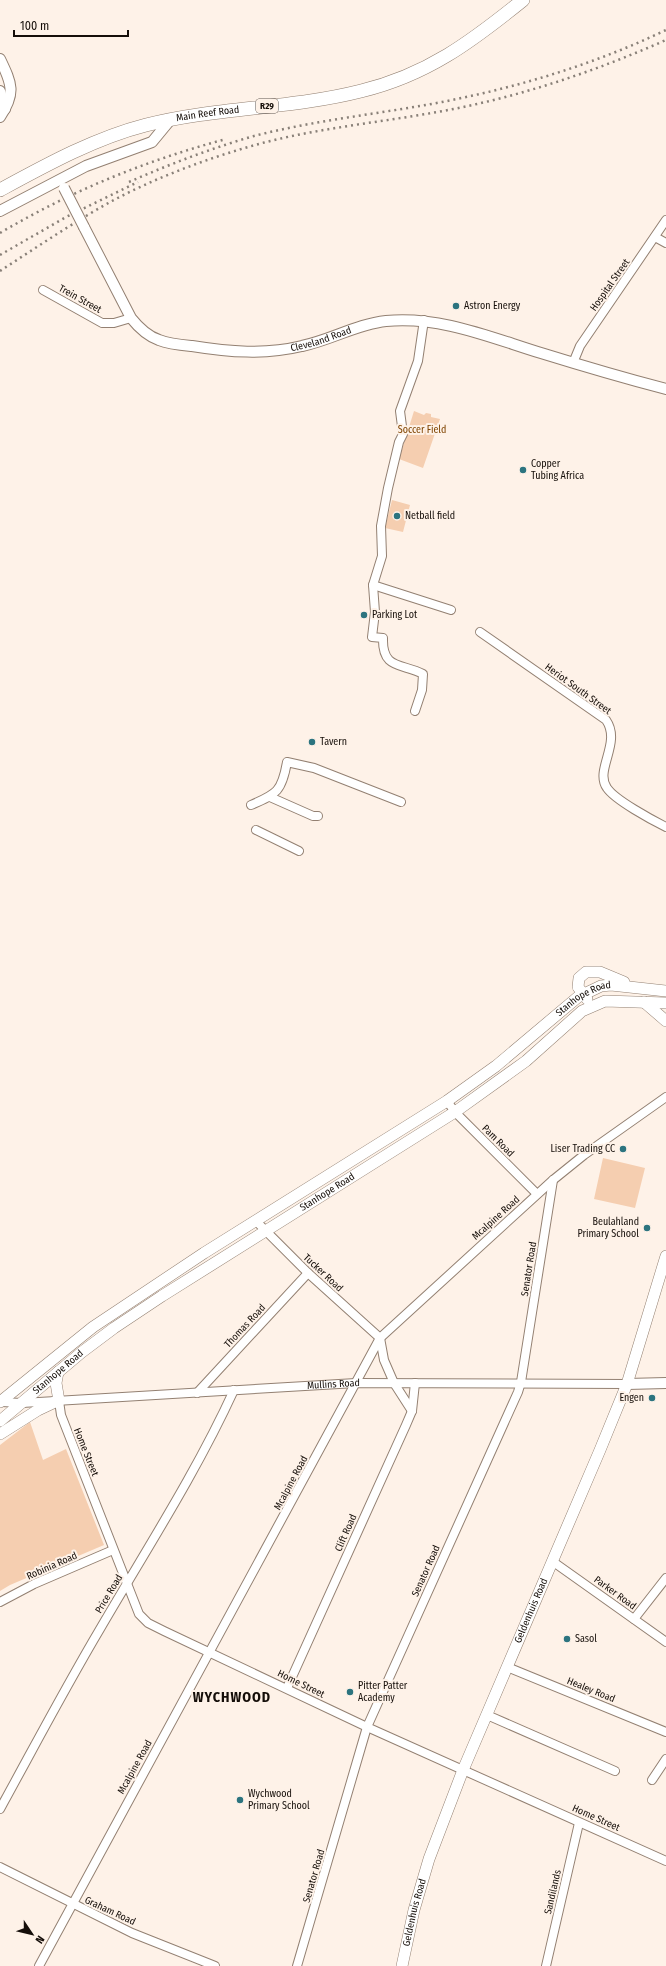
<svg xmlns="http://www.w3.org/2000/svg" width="666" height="1966" font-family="'Fira Sans Condensed',sans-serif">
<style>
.green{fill:#f5ceb0}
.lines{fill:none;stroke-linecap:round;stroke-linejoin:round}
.minor-casing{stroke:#938072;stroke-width:10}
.tertiary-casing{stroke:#938072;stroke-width:12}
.secondary-casing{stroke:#938072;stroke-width:12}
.primary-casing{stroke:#938072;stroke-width:14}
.minor{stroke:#fff;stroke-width:8}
.tertiary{stroke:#fff;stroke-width:10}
.secondary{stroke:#fff;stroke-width:11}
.primary{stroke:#fff;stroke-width:13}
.rail{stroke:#898078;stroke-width:2.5;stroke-dasharray:2 4;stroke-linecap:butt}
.tertiary-bridge-casing{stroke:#938072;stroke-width:12;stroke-linecap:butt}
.tertiary-bridge{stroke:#fff;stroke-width:10}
.poi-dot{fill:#2c747f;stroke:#fef2e8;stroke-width:1.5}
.labels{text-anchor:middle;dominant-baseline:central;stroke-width:4;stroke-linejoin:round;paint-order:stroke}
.shield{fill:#fef2e8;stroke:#5b524c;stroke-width:1}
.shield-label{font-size:9px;font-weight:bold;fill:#150e09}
.street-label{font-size:10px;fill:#150e09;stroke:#fef2e8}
.poi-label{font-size:10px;fill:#150e09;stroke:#fef2e8;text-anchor:start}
.park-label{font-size:10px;fill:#7f4401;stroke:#fef2e8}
.district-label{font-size:14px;font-weight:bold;letter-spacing:1px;fill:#150e09;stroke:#fef2e8}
</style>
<rect width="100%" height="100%" fill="#fef2e8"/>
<path class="green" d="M414 411 424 415 426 413 431 414V417L440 419 423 468 399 459Z
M392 500 410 505 403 532 385 528Z
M603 1158 645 1168 635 1208 594 1199Z
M30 1422 43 1460 66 1449 104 1545 10 1585 0 1591V1445Z"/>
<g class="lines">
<g class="minor-casing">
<g id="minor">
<path d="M655 237 666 243"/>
<path d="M43 290 102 323H114L131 318"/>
<path d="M573 363 580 346 666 220"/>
<path d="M373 585 451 610"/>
<path d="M480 632 606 720C622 743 594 770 607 788 615 800 652 820 666 827"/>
<path d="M415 711 422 690 423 674C402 663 382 670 383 638L372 637 375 612 373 585 382 556 381 526 388 488 399 442 403 434 400 411 418 361 424 320"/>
<path d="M270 797 313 816H318"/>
<path d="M251 805C277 794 282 791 287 762L314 768 401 802"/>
<path d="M256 830 299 851"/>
<path d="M447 1101 455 1112 537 1194"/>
<path d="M256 1221 308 1273 380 1338 384 1360 394 1383 412 1411"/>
<path d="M197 1393 308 1273"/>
<path d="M59 1401 61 1415 139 1614 148 1623 164 1631 367 1727 666 1861"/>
<path id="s1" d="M1 1402 22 1403 356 1383 627 1384"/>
<path d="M552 1561 666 1642"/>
<path d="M0 1602 34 1584 113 1550"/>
<path d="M634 1619 666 1578"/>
<path d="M507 1667 666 1732"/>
<path d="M287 1688 406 1425 412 1411 415 1383"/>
<path d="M487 1715 615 1771"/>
<path d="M652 1780 666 1759"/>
<path d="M0 1809C33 1749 65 1688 100 1629 146 1550 196 1473 234 1390"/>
<path d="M0 1867 132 1933 215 1966"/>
<path d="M39 1966 380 1338 553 1180 584 1155 666 1097"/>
<path d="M297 1966 367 1727 518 1392 521 1382 553 1180"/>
<path d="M546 1966 579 1823"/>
</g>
</g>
<g class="tertiary-casing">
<g id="tertiary">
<path d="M0 59C12 84 16 93 0 117"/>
<path d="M0 91 5 109"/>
<path d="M0 211 86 166 152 142 171 119"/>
<path id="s2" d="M84 227 131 318C139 328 147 336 159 340 169 344 181 345 192 346 229 352 265 355 302 346 331 340 357 324 386 321 441 316 489 337 541 353 583 366 624 378 666 389"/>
<path d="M627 1384 666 1383"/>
</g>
</g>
<g class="secondary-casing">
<g id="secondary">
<path d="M587 999 578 987 579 978 586 972H600L624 982"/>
<path d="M644 1002 666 1021"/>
<path d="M58 1372 56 1383 59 1401"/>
<path id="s3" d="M0 1402 93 1327 204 1253 447 1101 496 1066 578 997 601 986 611 985 666 991"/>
<path id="s4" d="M0 1421 82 1352 114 1328 162 1296 455 1112 526 1061 582 1011 605 1001 666 1003"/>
<path d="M0 1434 38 1410 57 1401"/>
<path id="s5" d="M402 1966 414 1910 429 1859 463 1770 600 1450 627 1384 666 1256"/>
</g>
</g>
<g class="primary-casing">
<g id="primary">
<path id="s6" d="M0 190C46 165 95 138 146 125 217 107 290 109 361 91 427 75 471 42 523 0"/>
</g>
</g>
<use href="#minor" class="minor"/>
<use href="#tertiary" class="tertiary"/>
<use href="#secondary" class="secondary"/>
<use href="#primary" class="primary"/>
<path class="rail" d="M129 182C170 164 212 148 254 136 316 120 379 114 442 102 519 87 595 64 666 30
M0 233C73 190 145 161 226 139
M0 255 66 217 138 182
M0 271C37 247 74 222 112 201 157 177 206 159 255 145 327 125 403 121 477 104 542 89 605 67 666 40"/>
<g class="tertiary-bridge-casing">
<path id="tertiary-bridge" d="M64 188 84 227"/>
</g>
<use href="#tertiary-bridge" class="tertiary-bridge"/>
</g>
<g class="poi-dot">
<circle cx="456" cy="306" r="4"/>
<circle cx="523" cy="470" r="4"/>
<circle cx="397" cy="516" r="4"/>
<circle cx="364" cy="615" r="4"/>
<circle cx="312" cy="742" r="4"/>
<circle cx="623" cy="1149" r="4"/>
<circle cx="647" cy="1228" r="4"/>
<circle cx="652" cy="1398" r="4"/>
<circle cx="567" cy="1639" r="4"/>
<circle cx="350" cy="1692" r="4"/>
<circle cx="240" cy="1800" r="4"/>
</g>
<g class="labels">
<rect class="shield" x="256" y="99" width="22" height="14" rx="3"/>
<g class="shield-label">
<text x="267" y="106">R29</text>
</g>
<g class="street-label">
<text stroke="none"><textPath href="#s6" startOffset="223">Main Reef Road</textPath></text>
<text transform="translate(610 285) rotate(-55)">Hospital Street</text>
<text transform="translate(80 299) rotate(29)">Trein Street</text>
<text stroke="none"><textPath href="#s2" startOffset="303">Cleveland Road</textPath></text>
<text transform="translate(578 689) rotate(36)">Heriot South Street</text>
<text stroke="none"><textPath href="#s3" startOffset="711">Stanhope Road</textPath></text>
<text transform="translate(498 1141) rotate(45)">Pam Road</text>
<text stroke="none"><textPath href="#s4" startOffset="400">Stanhope Road</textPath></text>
<text transform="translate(496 1218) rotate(-42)">Mcalpine Road</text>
<text transform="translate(529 1269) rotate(-81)">Senator Road</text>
<text transform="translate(323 1273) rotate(43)">Tucker Road</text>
<text transform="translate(245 1326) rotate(-47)">Thomas Road</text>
<text stroke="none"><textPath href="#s4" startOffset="76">Stanhope Road</textPath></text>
<text stroke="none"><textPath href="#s1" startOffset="333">Mullins Road</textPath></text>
<text transform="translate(86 1452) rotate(68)">Home Street</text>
<text transform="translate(291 1483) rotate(-62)">Mcalpine Road</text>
<text transform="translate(346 1533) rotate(-66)">Clift Road</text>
<text transform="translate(52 1566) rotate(-24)">Robinia Road</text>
<text transform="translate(426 1571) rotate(-66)">Senator Road</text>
<text transform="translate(615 1593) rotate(36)">Parker Road</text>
<text transform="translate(109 1594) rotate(-59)">Price Road</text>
<text stroke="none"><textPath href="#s5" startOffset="379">Geldenhuis Road</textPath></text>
<text transform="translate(301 1684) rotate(26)">Home Street</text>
<text transform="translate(591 1690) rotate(22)">Healey Road</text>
<text transform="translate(135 1767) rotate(-61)">Mcalpine Road</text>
<text transform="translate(596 1818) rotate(24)">Home Street</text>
<text transform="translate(314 1876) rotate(-74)">Senator Road</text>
<text transform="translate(553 1892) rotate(-77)">Sandilands</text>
<text transform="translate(110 1911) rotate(25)">Graham Road</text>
<text stroke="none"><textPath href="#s5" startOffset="55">Geldenhuis Road</textPath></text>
</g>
<g class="poi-label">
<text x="464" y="306">Astron Energy</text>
<text x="531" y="464">Copper<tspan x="531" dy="12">Tubing Africa</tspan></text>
<text x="405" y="516">Netball field</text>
<text x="372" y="615">Parking Lot</text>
<text x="320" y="742">Tavern</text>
<text x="615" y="1149" text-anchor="end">Liser Trading CC</text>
<text x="639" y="1222" text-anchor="end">Beulahland<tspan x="639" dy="12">Primary School</tspan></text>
<text x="644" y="1398" text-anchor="end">Engen</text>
<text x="575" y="1639">Sasol</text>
<text x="358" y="1686">Pitter Patter<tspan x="358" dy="12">Academy</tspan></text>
<text x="248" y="1794">Wychwood<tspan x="248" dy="12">Primary School</tspan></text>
</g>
<g class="park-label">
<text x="422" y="430">Soccer Field</text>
</g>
<g class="district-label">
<text x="232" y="1697">WYCHWOOD</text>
</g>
</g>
<g transform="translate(32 1934) rotate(125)" stroke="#fef2e8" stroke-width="3" paint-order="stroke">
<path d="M0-3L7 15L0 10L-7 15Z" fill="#150e09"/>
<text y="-6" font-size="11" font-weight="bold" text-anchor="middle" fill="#150e09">N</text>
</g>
<path d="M14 30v6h114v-6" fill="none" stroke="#150e09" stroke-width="2"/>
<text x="20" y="30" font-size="12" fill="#150e09" stroke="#fef2e8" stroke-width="3" paint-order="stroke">100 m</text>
</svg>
